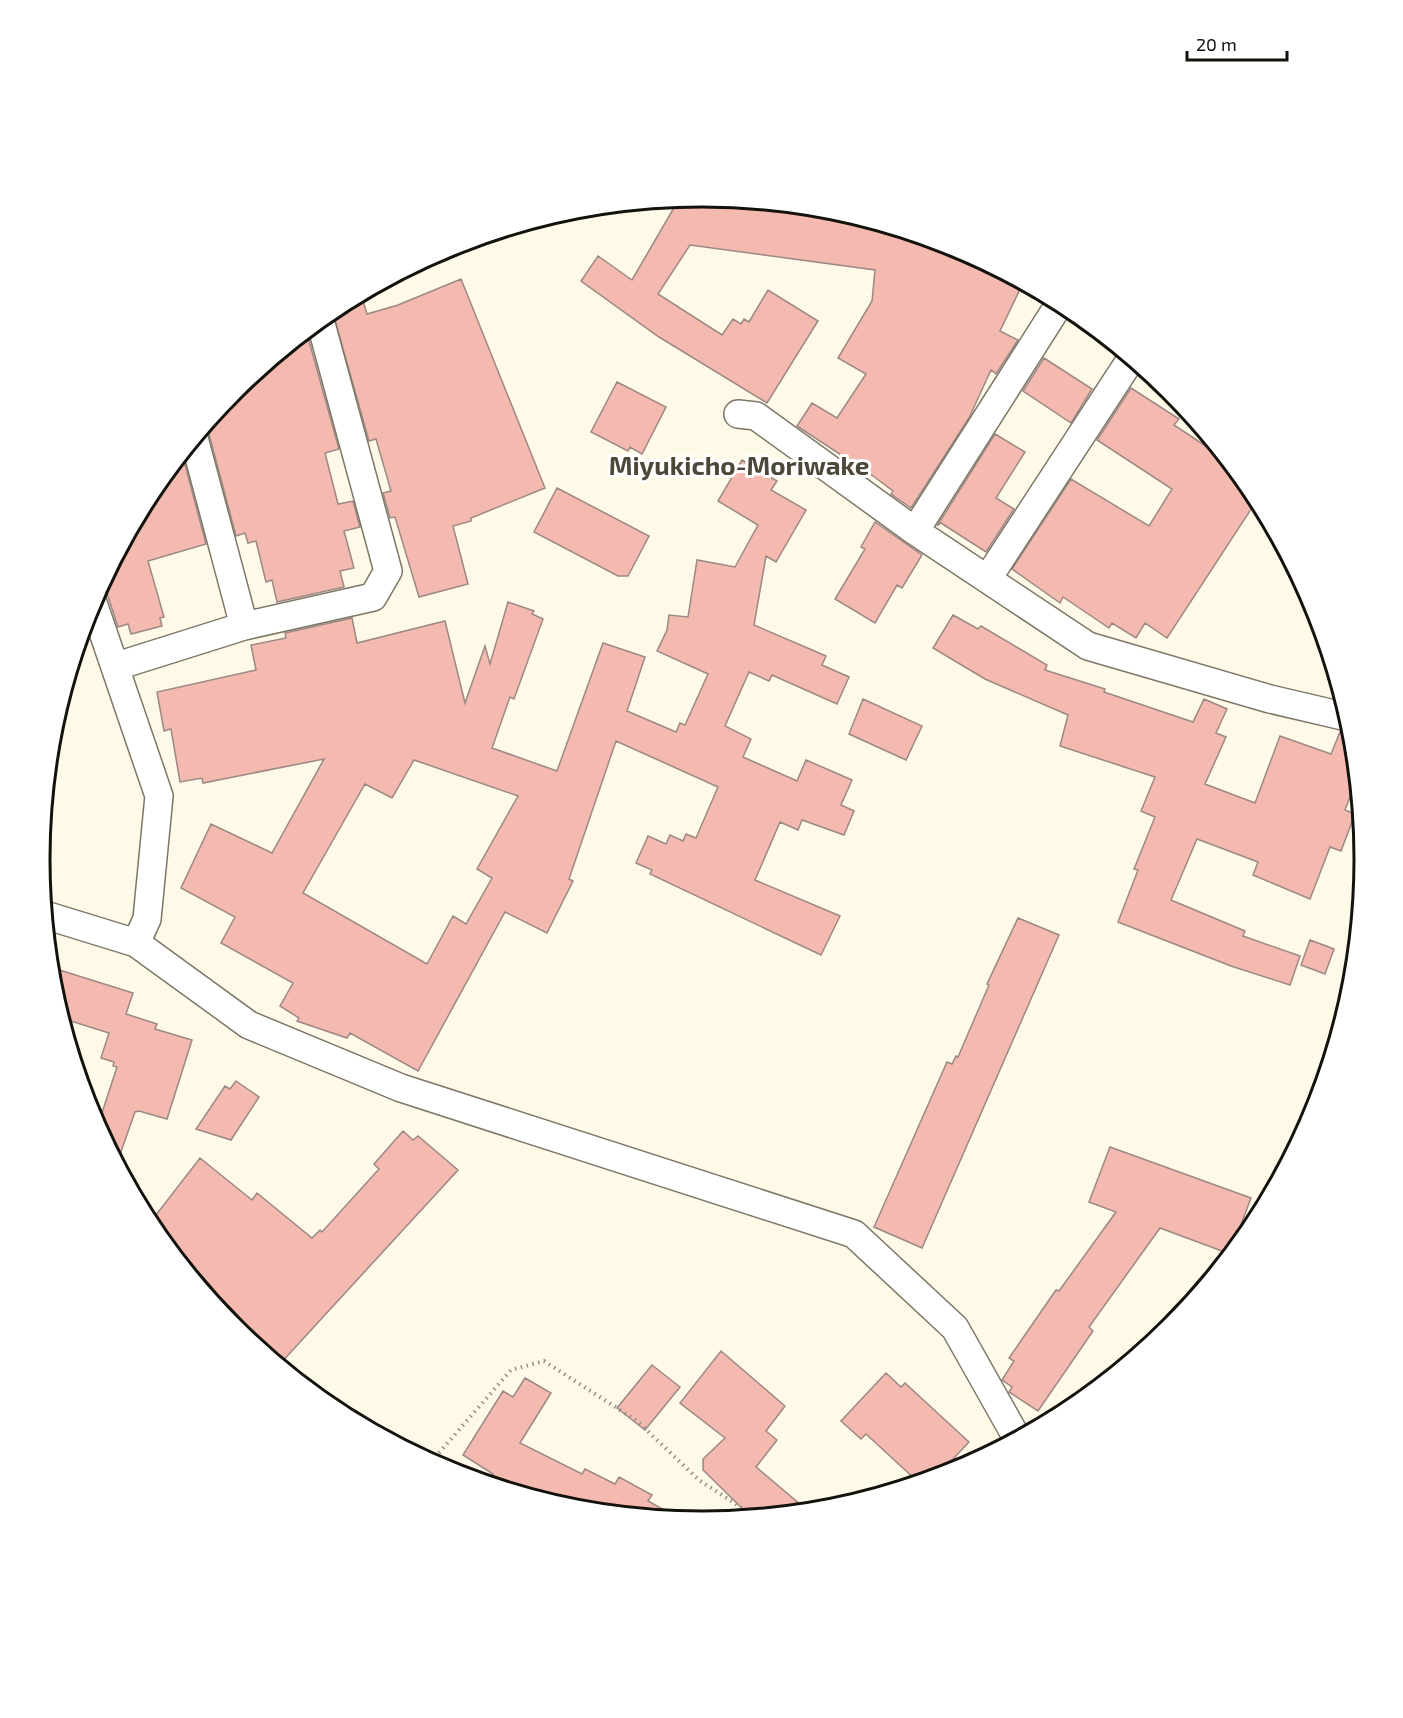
<svg xmlns="http://www.w3.org/2000/svg" width="1403" height="1718" font-family="'Exo 2',sans-serif">
<style>
.building{fill:#f4b9af;stroke:#9c8885;stroke-width:1.5;fill-rule:evenodd}
.lines{fill:none;stroke-linecap:round;stroke-linejoin:round}
.minor-casing{stroke:#7d7768;stroke-width:30}
.path{stroke:#969185;stroke-width:4;stroke-dasharray:1.5 4.5;stroke-linecap:butt}
.minor{stroke:#fff;stroke-width:27}
.labels{text-anchor:middle;dominant-baseline:central;stroke-width:6;stroke-linejoin:round;paint-order:stroke}
.quarter-label{font-size:26px;font-weight:bold;fill:#4c4738;stroke:#fff}
.rim{fill:none;stroke:#14120c;stroke-width:3}
</style>
<rect width="100%" height="100%" fill="#fff9e7"/>
<path class="building" d="M702 196 853 216 955 247 1023 283 1000 331 1018 340 996 374 991 370 969 418 911 508 891 494 893 491 873 476 797 426 812 403 837 418 866 374 838 358 872 301 875 270 690 245 658 294 722 335 733 319 741 324 744 319 749 322 768 290 818 321 767 403 659 337 581 281 598 256 632 280 679 199Z
M461 279 545 488 471 518V521L453 526 468 584 419 597 395 517 390 518 383 493 391 491 376 439 369 441 332 310 361 294 367 314 398 305Z
M306 330 339 449 325 453 338 504 353 501 360 527 344 531 354 568 340 571 344 587 277 602 272 580 266 582 256 541 248 543 245 533 236 536 209 434 204 426 233 390Z
M1044 358 1092 389 1071 423 1023 391Z
M617 382 666 407 642 454 630 447 628 451 591 432Z
M1131 388 1179 419 1174 425 1227 460 1257 500 1167 638 1145 623 1136 638 1112 623 1109 628 1063 597 1060 603 1012 569 1071 479 1149 526 1172 489 1097 440Z
M995 434 1025 452 996 498 1014 509 986 552 941 523 937 526Z
M182 453 206 544 148 561 164 617 160 618 162 626 131 634 128 624 118 627 103 581 151 491Z
M742 460 777 481 771 490 806 510 776 562 766 556 754 625 826 656 822 665 849 677 837 704 772 675 769 681 749 672 725 726 751 739 743 757 797 781 806 760 852 780 841 805 854 811 844 835 802 820 798 830 780 822 755 880 840 916 821 955 650 874 652 870 636 863 648 836 666 844 670 835 683 841 686 834 696 838 718 787 616 741 569 879 573 881 547 933 505 912 418 1071 350 1033 347 1038 297 1021 299 1018 280 1006 293 983 221 943 235 917 181 888 211 824 272 853 324 759 203 783 202 778 180 782 171 729 164 731 157 692 256 670 251 645 286 638 285 633 352 618 357 643 445 621 465 703 485 646 490 664 508 602 534 611 532 614 543 619 514 699 510 697 492 748 557 771 603 643 645 657 627 711 676 732 680 723 685 725 708 674 657 651 667 630 669 615 688 617 697 560 735 567 758 525 718 501ZM414 760 518 796 477 869 492 878 466 924 453 916 427 964 303 893 365 784 392 798Z
M557 488 649 536 628 576H618L534 532Z
M875 522 922 555 902 588 897 585 875 623 835 599 865 549 861 547Z
M953 615 978 629 981 626 1047 665 1045 670 1105 689 1104 692 1193 722 1204 699 1227 709 1216 733 1226 737 1205 784 1255 803 1280 736 1331 754 1340 732H1352L1356 781 1345 810 1355 814 1341 851 1330 847 1310 899 1253 875 1258 862 1197 839 1171 900 1245 931 1243 936 1300 956 1290 985 1231 966 1118 922 1138 870 1134 869 1155 817 1141 811 1155 777 1060 746 1068 715 985 679 933 648Z
M863 699 922 726 906 760 849 734Z
M1018 918 1059 935 922 1248 874 1227 947 1062 952 1064 956 1056 958 1057 989 985 987 984Z
M1310 940 1334 949 1325 974 1301 965Z
M50 967 133 993 126 1014 157 1024 155 1029 192 1040 167 1119 139 1111 135 1112 117 1163 97 1128 117 1067 113 1066 114 1062 101 1058 109 1033 61 1018 52 988Z
M236 1081 259 1097 231 1140 196 1129 225 1086 230 1089Z
M403 1131 413 1140 418 1136 458 1170 279 1365 232 1327 149 1224 200 1158 252 1200 257 1193 312 1238 320 1230 322 1232 379 1169 374 1164Z
M1110 1147 1251 1198 1230 1254 1160 1228 1089 1327 1093 1331 1038 1411 1009 1392 1012 1387 1002 1380 1014 1361 1009 1358 1056 1290 1059 1291 1116 1212 1089 1202Z
M721 1351 785 1406 766 1431 777 1440 756 1467 808 1511 751 1517 703 1470V1459L725 1438 680 1403Z
M652 1365 680 1387 645 1430 617 1408Z
M886 1373 901 1387 905 1383 969 1442 936 1477 918 1482 866 1434 861 1439 841 1421Z
M525 1378 551 1393 520 1443 582 1474 585 1469 615 1484 619 1477 652 1495 648 1501 680 1519 572 1509 488 1483 493 1474 463 1455 503 1391 513 1397Z"/>
<g class="lines">
<g class="minor-casing">
<path id="minor" d="M738 414 756 416 915 531 1088 646 1270 699 1347 717
M194 438 244 626
M915 531 1060 303
M988 578 1131 359
M92 600 159 796 147 919 136 943
M117 666 244 626 373 597 388 571 320 320
M45 915 136 943 249 1025 401 1088 854 1234 955 1328 1017 1438"/>
</g>
<path class="path" d="M431 1462 511 1370 544 1361 637 1421 699 1480 745 1510 750 1517"/>
<use href="#minor" class="minor"/>
</g>
<g class="labels">
<g class="quarter-label">
<text x="739" y="464">Miyukicho-Moriwake</text>
</g>
</g>
<path d="M0 0H1403V1718H0ZM50 859a652 652 0 1 1 1304 0a652 652 0 1 1-1304 0Z" fill="#fff" fill-rule="evenodd"/>
<path class="rim" d="M50 859a652 652 0 1 1 1304 0a652 652 0 1 1-1304 0Z"/>
<path d="M1187 51v9h100v-9" fill="none" stroke="#14120c" stroke-width="3"/>
<text x="1196" y="51" font-size="18" fill="#14120c" stroke="#ffffff" stroke-width="4.5" paint-order="stroke">20 m</text>
</svg>
